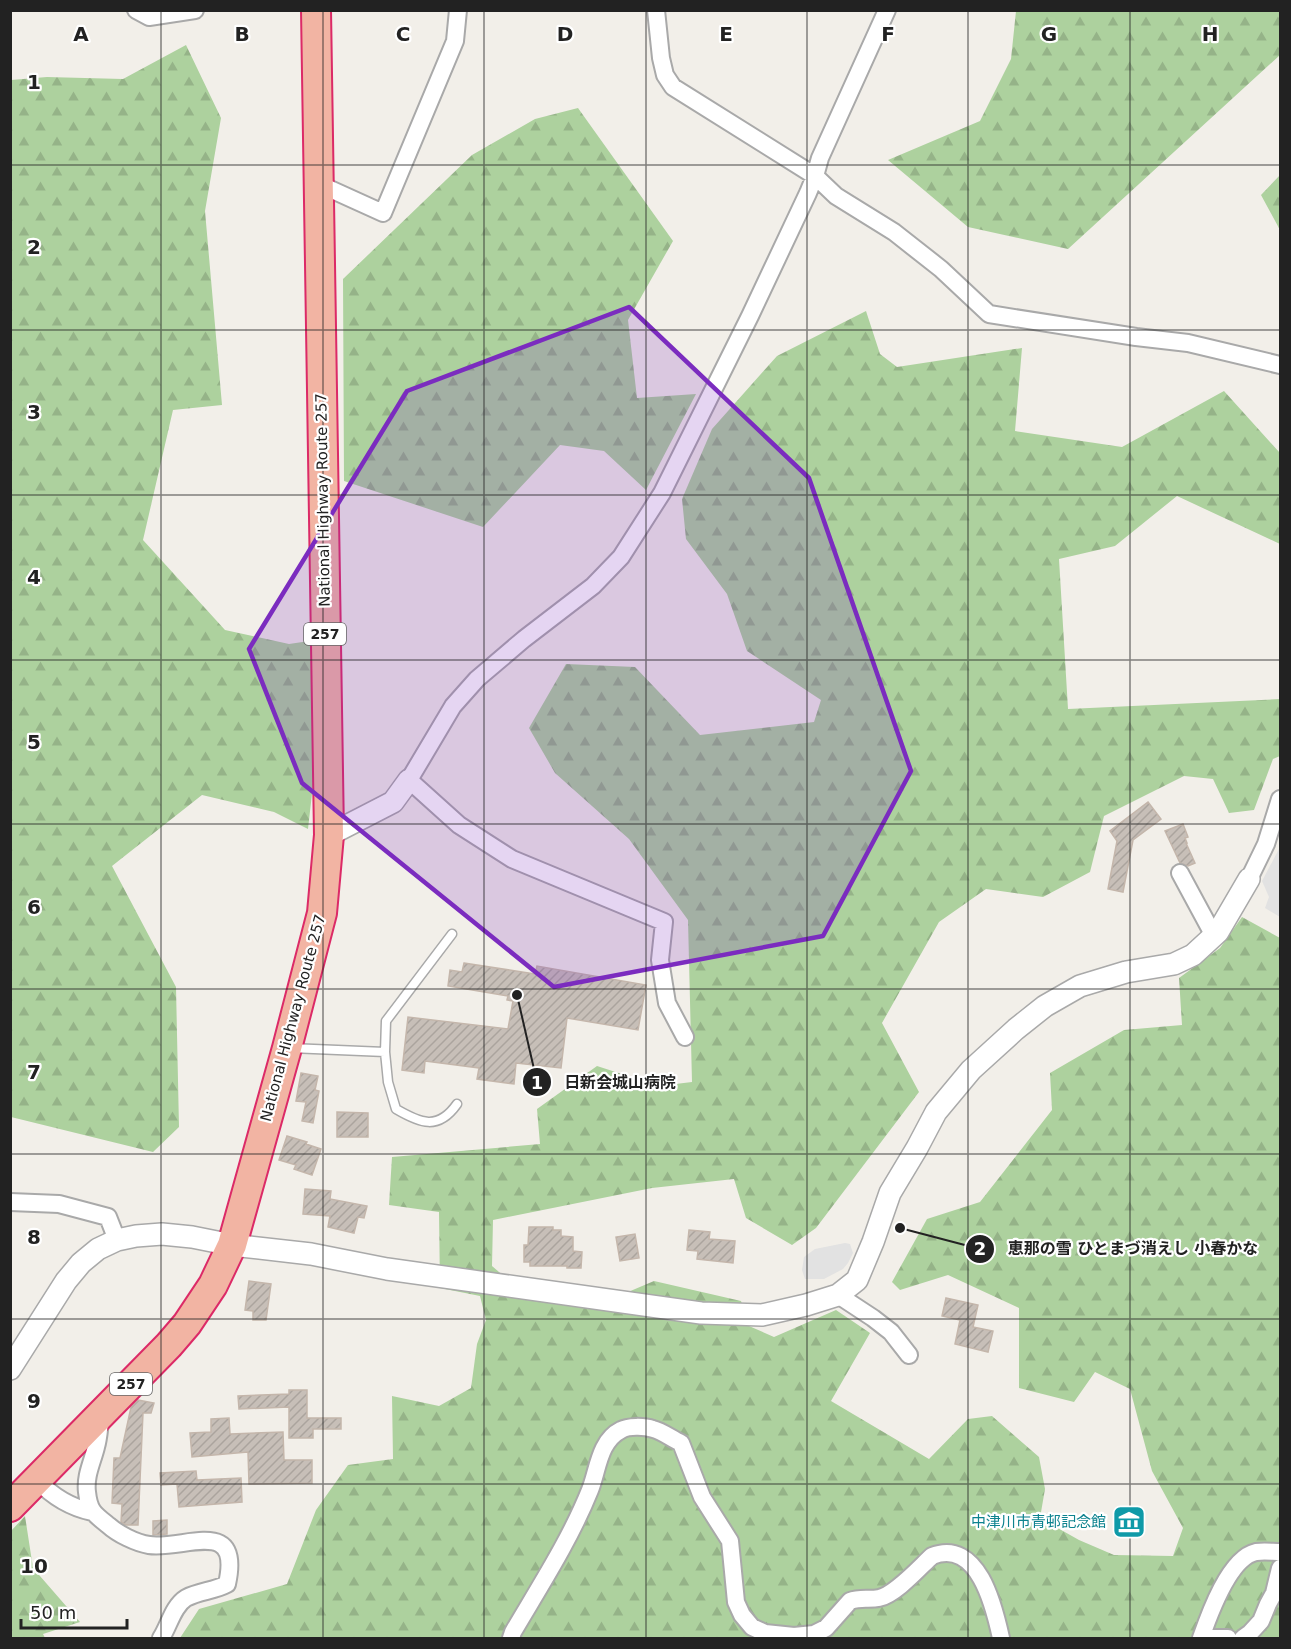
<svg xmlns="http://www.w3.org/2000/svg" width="1291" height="1649" font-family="'DejaVu Sans','Noto Sans JP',sans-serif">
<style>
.forest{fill:url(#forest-firs)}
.parking{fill:#e2e2e2}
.building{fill:url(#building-hatch);stroke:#c4b6ab;stroke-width:1.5}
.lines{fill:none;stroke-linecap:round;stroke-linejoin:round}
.service-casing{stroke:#a9a9a9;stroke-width:11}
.minor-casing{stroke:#a9a9a9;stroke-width:20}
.tertiary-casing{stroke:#a9a9a9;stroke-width:24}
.trunk-casing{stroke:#dc2a67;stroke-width:32}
.service{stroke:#fff;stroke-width:8}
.minor{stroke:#fff;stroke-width:16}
.tertiary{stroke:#fff;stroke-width:21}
.trunk{stroke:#f2b4a3;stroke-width:28}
.marked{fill:#7b2cbf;fill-opacity:0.2;stroke:#7b2cbf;stroke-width:4.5;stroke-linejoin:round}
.grid{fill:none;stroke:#222;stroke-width:1.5;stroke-opacity:0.55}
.labels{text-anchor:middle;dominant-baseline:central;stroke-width:4.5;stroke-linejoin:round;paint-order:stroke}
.shield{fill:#fff;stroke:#646464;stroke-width:1.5}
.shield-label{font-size:14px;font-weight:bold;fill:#222}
.street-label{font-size:15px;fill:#222;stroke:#fff}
.culture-label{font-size:15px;fill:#0d838f;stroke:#fff;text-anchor:end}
.grid-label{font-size:20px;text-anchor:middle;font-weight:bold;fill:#222;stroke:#fff;stroke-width:4.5;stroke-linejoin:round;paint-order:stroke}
.leader{fill:none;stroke:#222;stroke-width:2}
.callout-dot{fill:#222;stroke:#fff;stroke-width:2}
.mark-label{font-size:18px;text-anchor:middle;font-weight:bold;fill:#fff}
.callout-label{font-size:16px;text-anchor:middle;font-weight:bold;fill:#222;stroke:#fff;stroke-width:4.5;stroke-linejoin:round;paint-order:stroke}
</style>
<defs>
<pattern id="forest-firs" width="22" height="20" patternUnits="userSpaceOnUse" patternTransform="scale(1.5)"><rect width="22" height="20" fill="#add19e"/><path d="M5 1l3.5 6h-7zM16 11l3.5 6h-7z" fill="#95b388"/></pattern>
<pattern id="building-hatch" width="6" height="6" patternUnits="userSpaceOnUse" patternTransform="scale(1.5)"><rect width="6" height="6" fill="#c7bfb8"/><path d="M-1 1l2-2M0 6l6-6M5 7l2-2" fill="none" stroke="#aba49e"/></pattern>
</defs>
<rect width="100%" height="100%" fill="#f2efe9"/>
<path class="forest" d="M1016 11H1280V55L1068 249 968 227 888 160 980 121 1011 59Z
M186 45 221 118 205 211 222 405 173 410 143 540 225 630 289 644 316 640 318 741 308 829 274 812 202 795 112 866 176 987 179 1127 153 1152 11 1117V80L47 77 123 79Z
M578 108 673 241 628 320 637 398 696 394 646 490 604 451 560 445 483 527 344 481 343 279 472 155 535 119Z
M1280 175V230L1261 195Z
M866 311 880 354 897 367 1022 348 1015 431 1122 447 1224 391 1280 453V544L1177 496 1115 546 1059 559 1068 709 1280 699V756L1273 759 1254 810 1229 813 1213 779 1184 776 1104 816 1090 872 1043 897 986 889 939 922 882 1023 919 1092 816 1228 792 1245 746 1218 734 1179 652 1188 493 1220 492 1266 527 1296 595 1306 654 1281 741 1301 749 1326 774 1337 836 1310 870 1333 831 1401 929 1459 968 1419 992 1416 1039 1457 1045 1489 1040 1518 1079 1540 1114 1555 1173 1556 1183 1528 1152 1471 1130 1389 1095 1372 1074 1402 1019 1388V1308L948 1275 900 1290 892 1282 927 1219 980 1202 1052 1110 1050 1073 1124 1030 1182 1025 1179 978 1220 948 1242 917 1280 938V1638H180L199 1609 287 1584 316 1510 348 1465 393 1459 392 1396 439 1406 471 1388 477 1344 486 1320 480 1296 440 1288 439 1212 389 1205 392 1157 540 1144 537 1109 597 1066 659 1086 692 1082 688 920 629 839 555 773 529 728 566 664 635 667 700 735 814 722 821 700 747 651 727 594 686 539 682 499 712 429 777 356Z
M25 1516 33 1568 80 1622 43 1634 45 1638H11V1531Z"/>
<path class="parking" d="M1280 847V917L1265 908 1269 897 1262 881Z
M845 1243 850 1244 853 1253 848 1263 843 1269 824 1279H805L802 1270 804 1257 815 1249Z"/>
<path class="building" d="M1148 802 1161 819 1133 840 1123 892 1108 889 1117 841 1110 831Z
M1183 824 1188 837 1185 838 1187 843H1186L1195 863 1188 866 1180 863 1165 831Z
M464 963 535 974 537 966 646 985 638 1030 567 1018 561 1068 516 1063 514 1084 477 1079 479 1068 425 1061 424 1073 402 1070 408 1017 508 1029 513 1001 507 1000 508 996 448 986 450 970 462 972Z
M301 1073 318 1076 315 1090 319 1091 313 1123 302 1121 306 1102 296 1101Z
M337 1112 368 1113V1137H337Z
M287 1136 307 1142 306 1144 321 1149 312 1175 294 1169 296 1165 279 1160Z
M305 1189 331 1191 330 1199 367 1206 364 1218 358 1217 354 1233 328 1227 330 1216 303 1214Z
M529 1227H553V1230H561V1236L573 1237V1251L582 1252 581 1268H567V1266H530V1262H524V1245H528Z
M689 1230 710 1232 709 1239 735 1241 733 1263 697 1259 698 1251 687 1250Z
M635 1234 639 1258 620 1261 616 1237Z
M249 1281 271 1284 266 1320H253V1311L245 1310Z
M946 1298 978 1305 973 1327 993 1331 988 1352 955 1344 960 1320 942 1316Z
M289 1390H307V1418H341V1429H313V1438H289V1407L239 1409 238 1396 289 1394Z
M138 1400 154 1403 151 1413H143L138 1525H126L121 1522 122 1504 112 1503 114 1458H120L131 1407Z
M229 1418 230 1434 283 1432 284 1460H312V1483L249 1484 248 1452 192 1457 190 1433 211 1432V1419Z
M196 1471 197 1480 241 1478 242 1502 179 1507 177 1484 161 1485 160 1473Z
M167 1520V1534L153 1535V1521Z"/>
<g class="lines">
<g class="service-casing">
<path id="service" d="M290 1048 385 1052 386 1021 452 934
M385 1052 388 1082 396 1109C420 1123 438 1131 457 1104"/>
</g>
<g class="minor-casing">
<path id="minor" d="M136 10 149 17 195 10
M656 10 661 58 665 75 673 87 815 176 836 196 894 232 941 269 989 314 1136 337 1188 343 1280 365
M319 184 383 213 455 41 458 10
M1180 873 1214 936
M1249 879 1266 844 1280 799
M685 1037 667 1003 660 960 664 922 512 859 459 825 409 780 453 706 477 679 524 639 593 586 621 557 662 493 750 316 808 193 815 176 820 158 887 10
M10 1202 59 1204 108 1217 117 1240
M838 1295 873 1318 891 1332 909 1355
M101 1415C99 1426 99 1437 96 1447 92 1463 85 1476 87 1492 89 1511 94 1514 108 1525 118 1534 136 1543 149 1545 185 1550 242 1516 227 1584 214 1591 199 1591 186 1598 173 1606 169 1626 161 1638
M37 1480C52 1496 69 1507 92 1512
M511 1638 513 1632C540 1586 570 1540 590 1490 598 1470 599 1441 621 1430 628 1426 644 1426 653 1429 662 1431 672 1439 681 1443L702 1497 730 1541 736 1602 742 1615 752 1627 765 1633 794 1636 814 1634 826 1628 850 1601C860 1597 869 1600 879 1598 895 1595 919 1568 932 1556 978 1538 994 1606 1001 1638
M1201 1638C1209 1615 1229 1558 1256 1552 1264 1551 1273 1552 1280 1552
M1208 1638H1228
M1243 1638 1250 1633 1261 1621 1268 1604 1274 1593 1280 1568"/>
</g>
<g class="tertiary-casing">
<path id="tertiary" d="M329 835 393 802 409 780
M10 1369 66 1281 81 1263 98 1249 117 1240 136 1236 162 1234 192 1237 232 1245 311 1254 387 1269 701 1313 762 1315 806 1305 838 1295 857 1280 873 1242 890 1193 917 1148 936 1112 971 1070 1016 1029 1045 1006 1080 986 1126 972 1174 964 1193 955 1218 932 1249 879"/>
</g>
<g class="trunk-casing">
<path id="trunk" d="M10 1507 169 1345 187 1324 213 1285 232 1245 287 1048 322 913 329 835 316 10"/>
</g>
<use href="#service" class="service"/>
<use href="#minor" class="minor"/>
<use href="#tertiary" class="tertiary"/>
<use href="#trunk" class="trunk"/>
</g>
<path class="marked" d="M629 307 809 478 911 771 823 936 554 987 302 783 249 649 407 391Z"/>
<path class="grid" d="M161 10V1638M323 10V1638M484 10V1638M646 10V1638M807 10V1638M968 10V1638M1130 10V1638M10 165H1280M10 330H1280M10 495H1280M10 660H1280M10 824H1280M10 989H1280M10 1154H1280M10 1319H1280M10 1484H1280"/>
<defs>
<g id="museum-square" transform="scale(1.725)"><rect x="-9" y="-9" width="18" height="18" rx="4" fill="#0f9aa8" stroke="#fff"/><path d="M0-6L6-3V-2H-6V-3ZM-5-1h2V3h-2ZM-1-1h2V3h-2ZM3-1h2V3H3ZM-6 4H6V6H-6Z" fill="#fff"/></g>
</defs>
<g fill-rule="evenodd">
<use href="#museum-square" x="1129" y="1522"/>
</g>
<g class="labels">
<g class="shield">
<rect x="304" y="623" width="42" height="22" rx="4.5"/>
<rect x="110" y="1373" width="42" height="22" rx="4.5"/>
</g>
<g class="shield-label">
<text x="325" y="634">257</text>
<text x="131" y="1384">257</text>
</g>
<g class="street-label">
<text transform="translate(323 500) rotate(-91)">National Highway Route 257</text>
<text transform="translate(293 1018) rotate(-75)">National Highway Route 257</text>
</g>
<g class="culture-label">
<text x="1106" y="1522">中津川市青邨記念館</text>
</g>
</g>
<g class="grid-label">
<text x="81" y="41">A</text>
<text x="242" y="41">B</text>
<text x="403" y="41">C</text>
<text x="565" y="41">D</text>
<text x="726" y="41">E</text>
<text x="888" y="41">F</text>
<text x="1049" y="41">G</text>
<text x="1210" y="41">H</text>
<text x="34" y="89">1</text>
<text x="34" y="254">2</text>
<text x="34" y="419">3</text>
<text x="34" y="584">4</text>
<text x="34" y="749">5</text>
<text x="34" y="914">6</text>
<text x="34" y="1079">7</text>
<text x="34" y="1244">8</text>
<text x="34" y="1408">9</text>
<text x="34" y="1573">10</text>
</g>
<path class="leader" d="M517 995L537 1082M900 1228L980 1249"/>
<g class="callout-dot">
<circle cx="517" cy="995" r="6"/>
<circle cx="900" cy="1228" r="6"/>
<circle cx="537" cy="1082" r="15"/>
<circle cx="980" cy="1249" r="15"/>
</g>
<g class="mark-label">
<text x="537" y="1089">1</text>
<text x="980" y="1255">2</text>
</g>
<g class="callout-label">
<text x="620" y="1088">日新会城山病院</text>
<text x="1133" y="1254">恵那の雪 ひとまづ消えし 小春かな</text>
</g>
<rect width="1291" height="1649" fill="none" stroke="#222222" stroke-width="24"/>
<path d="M21 1619v9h106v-9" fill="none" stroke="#222222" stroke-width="3"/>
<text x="30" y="1619" font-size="18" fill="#222222" stroke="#ffffff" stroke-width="4.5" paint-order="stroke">50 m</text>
</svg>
